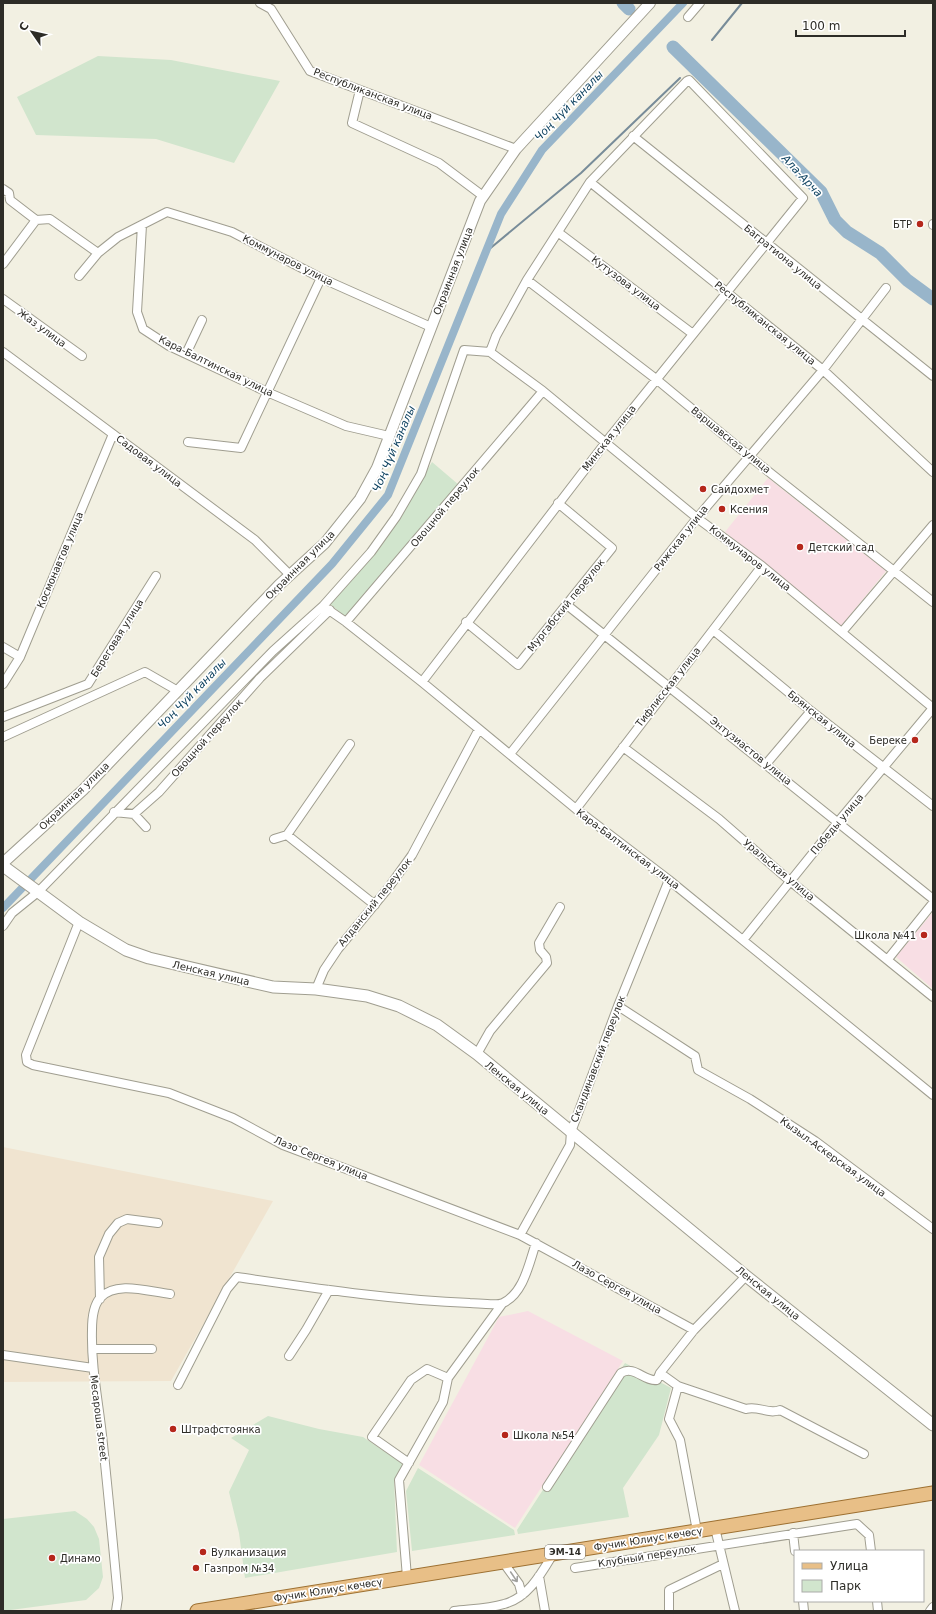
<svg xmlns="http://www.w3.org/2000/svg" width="936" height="1614" font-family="'DejaVu Sans',sans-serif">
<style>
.industrial{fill:#f0e4d0}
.education{fill:#f8dee4}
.green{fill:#d1e5cd}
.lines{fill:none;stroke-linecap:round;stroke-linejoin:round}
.stream{stroke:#788c99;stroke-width:2}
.canal{stroke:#98b5ca;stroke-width:8}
.river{stroke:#98b5ca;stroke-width:13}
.minor-casing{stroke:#a09e90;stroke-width:10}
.tertiary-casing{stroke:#a09e90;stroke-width:12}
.secondary-casing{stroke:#a09e90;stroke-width:13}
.primary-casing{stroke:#9d7031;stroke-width:15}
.minor{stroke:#fff;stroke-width:8}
.tertiary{stroke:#fff;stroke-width:10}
.secondary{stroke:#fff;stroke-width:11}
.primary{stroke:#e8bf87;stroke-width:13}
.oneway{stroke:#a0a09e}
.poi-dot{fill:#b5271b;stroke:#fff;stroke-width:1.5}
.labels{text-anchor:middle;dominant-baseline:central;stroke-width:3.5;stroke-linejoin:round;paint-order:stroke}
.shield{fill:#fff;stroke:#6c6b68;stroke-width:1}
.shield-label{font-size:9px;font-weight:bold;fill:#2d2c27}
.street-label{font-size:10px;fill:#2d2c27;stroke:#fff}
.poi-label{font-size:10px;fill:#2d2c27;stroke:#fff;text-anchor:start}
.water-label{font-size:11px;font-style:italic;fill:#0f4361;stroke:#fff}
</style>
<rect width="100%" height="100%" fill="#f2f0e2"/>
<path class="industrial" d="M3 1147 273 1201 171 1381 3 1382Z"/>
<path class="education" d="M768 478 886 571 841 626 725 532Z
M933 912V989L896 957Z
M528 1311 623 1361 515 1528 419 1465 499 1317Z"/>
<path class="green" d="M98 56 171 60 280 81 234 163 156 139 36 135 17 97Z
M432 462 459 485 346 617 330 604 400 517Z
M625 1363 671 1388 659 1435 623 1488 629 1517 518 1534 517 1530Z
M268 1416 319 1429 363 1437 403 1464 394 1480 397 1552 245 1578 239 1533 229 1492 249 1450 231 1438Z
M418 1468 514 1530 515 1535 412 1551 406 1491Z
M75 1511 87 1519 94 1527 99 1539 103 1577 99 1588 86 1600 3 1611V1519Z"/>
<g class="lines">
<path class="stream" d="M712 40 742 3
M487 251 581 173 680 78"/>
<path class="canal" d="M3 908 332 564 388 495 501 214 542 150 683 3"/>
<path class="river" d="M623 3 629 9
M673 47 821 192 835 220 847 232 880 253 907 280 933 299"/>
<g class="minor-casing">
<path id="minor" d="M260 3 271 9 310 71 516 149
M688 17 700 3
M360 90 352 123 439 163 483 196
M633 136 933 376
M590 182 823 370 933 472
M3 189 9 193 10 200 36 220 50 219 98 253
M933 224V225
M142 225 137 312 143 329 169 346 267 392 346 426 389 436
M559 233 693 334
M3 264 36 220
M79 276 98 253 118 237 167 212 232 232 321 278 431 327
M527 280 656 379 749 456 933 602
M3 299 82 356
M3 352 255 540 290 575
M490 352 543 391 697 518 762 566 933 708
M186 354 202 320
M188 442 241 448 321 278
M567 605 933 899
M323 606 346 622 422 682 576 809 669 880 933 1095
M346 622 543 391
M466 622 518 665 612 548 558 503
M713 630 811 711 933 806
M842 632 933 525
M3 647 20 657
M422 682 606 442 803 198 689 80 687 81 590 182 527 280 496 336 490 352
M3 684 20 657 113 434
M3 717 88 684 156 576
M3 737 145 672 178 691
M623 747 719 819 790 881 933 997
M510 754 697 518 823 370 886 288
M766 764 811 711
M576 809 762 566
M114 812 134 814 146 827
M134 814 159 792 260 678 330 610
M287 835 375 905
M274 839 287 835 350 744
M79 922 26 1055 27 1062 33 1065 169 1093 233 1118 283 1145 520 1235 694 1330
M3 926 12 913 38 892 273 651 323 606 371 552 396 517 421 474 464 350 490 352
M743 940 838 822 933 708
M888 959 933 903
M316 989 324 970 338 949 389 887 412 855 479 729
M618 1006 695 1056 698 1070 750 1099 815 1141 933 1229
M477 1054 490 1031 547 963 546 957 540 950 539 943 560 907
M520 1235 570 1145 571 1132 618 1006 669 880
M746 1276 694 1330 660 1373 678 1386 746 1409C758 1405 768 1415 780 1410L864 1454
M100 1299 99 1257 109 1234 118 1223 127 1219 158 1223
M93 1349H152
M3 1355 93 1368
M289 1356 306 1330 329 1290
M178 1385 227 1289 237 1277C314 1288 392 1300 470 1303 477 1303 497 1306 503 1303 524 1293 529 1263 536 1243
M678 1386 669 1419 680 1440 697 1531
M409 1463 372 1437 411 1380 427 1369 448 1378
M547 1487 621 1373C635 1365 644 1382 657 1380L660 1373
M715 1528 735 1611
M793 1533 795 1551
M503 1562 519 1584 522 1595
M575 1568 857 1524 869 1535 871 1551
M539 1576 545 1611
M407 1577 399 1480 443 1402 448 1378 502 1304
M803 1601 804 1611
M877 1601 878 1611
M116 1611 118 1598C113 1544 108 1490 102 1435 98 1400 91 1365 92 1330 92 1319 93 1306 100 1298 116 1280 150 1292 170 1294
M454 1611C470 1609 488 1609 504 1604 528 1598 541 1574 553 1554
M669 1611V1590L723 1564
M930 1611 933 1607"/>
</g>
<g class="tertiary-casing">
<path id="tertiary" d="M3 863 83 790 279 585 325 543 360 499 377 468 480 201 516 149 650 3"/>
</g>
<g class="secondary-casing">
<path id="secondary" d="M3 866 79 922 126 950 149 958 273 987 316 989 367 996 399 1006 437 1025 477 1054 746 1276 933 1425"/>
</g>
<g class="primary-casing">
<path id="primary" d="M197 1611 933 1493"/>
</g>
<use href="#minor" class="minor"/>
<use href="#tertiary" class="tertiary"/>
<use href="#secondary" class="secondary"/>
<use href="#primary" class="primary"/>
</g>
<defs><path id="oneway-shaft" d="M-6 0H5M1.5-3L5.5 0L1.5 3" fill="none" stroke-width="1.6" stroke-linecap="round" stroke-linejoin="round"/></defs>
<use class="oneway" href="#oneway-shaft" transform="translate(514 1577) rotate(56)"/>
<g class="poi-dot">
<circle cx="920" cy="224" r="4"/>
<circle cx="703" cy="489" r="4"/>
<circle cx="722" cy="509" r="4"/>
<circle cx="800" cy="547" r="4"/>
<circle cx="915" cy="740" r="4"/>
<circle cx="924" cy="935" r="4"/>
<circle cx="173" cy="1429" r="4"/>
<circle cx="505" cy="1435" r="4"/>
<circle cx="203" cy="1552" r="4"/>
<circle cx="52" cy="1558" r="4"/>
<circle cx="196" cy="1568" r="4"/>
</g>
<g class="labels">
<rect class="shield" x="545" y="1545" width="40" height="14" rx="3"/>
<g class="shield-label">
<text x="565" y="1552">ЭМ-14</text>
</g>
<g class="street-label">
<text transform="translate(373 94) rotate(21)">Республиканская улица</text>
<text transform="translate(783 257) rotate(39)">Багратиона улица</text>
<text transform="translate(288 260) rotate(27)">Коммунаров улица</text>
<text transform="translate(453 271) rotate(-69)">Окраинная улица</text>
<text transform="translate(626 283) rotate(37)">Кутузова улица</text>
<text transform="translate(765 323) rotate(39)">Республиканская улица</text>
<text transform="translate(42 328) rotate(36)">Жаз улица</text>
<text transform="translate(216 366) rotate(26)">Кара-Балтинская улица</text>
<text transform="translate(609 438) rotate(-52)">Минская улица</text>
<text transform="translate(731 440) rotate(39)">Варшавская улица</text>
<text transform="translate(149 461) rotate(37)">Садовая улица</text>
<text transform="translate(445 507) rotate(-50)">Овощной переулок</text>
<text transform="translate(681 538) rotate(-52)">Рижская улица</text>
<text transform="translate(750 558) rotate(38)">Коммунаров улица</text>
<text transform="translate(60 560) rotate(-67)">Космонавтов улица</text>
<text transform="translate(300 565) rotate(-45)">Окраинная улица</text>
<text transform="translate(566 605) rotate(-51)">Мургабский переулок</text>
<text transform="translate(117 638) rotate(-58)">Береговая улица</text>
<text transform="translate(668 687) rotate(-52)">Тифлисская улица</text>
<text transform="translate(822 719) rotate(39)">Брянская улица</text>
<text transform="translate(207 738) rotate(-48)">Овощной переулок</text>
<text transform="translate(751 751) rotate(39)">Энтузиастов улица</text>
<text transform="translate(74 796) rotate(-44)">Окраинная улица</text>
<text transform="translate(837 824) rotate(-50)">Победы улица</text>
<text transform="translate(628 849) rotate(37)">Кара-Балтинская улица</text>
<text transform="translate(779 870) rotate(40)">Уральская улица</text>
<text transform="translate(375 902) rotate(-51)">Алданский переулок</text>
<text transform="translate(211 973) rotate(13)">Ленская улица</text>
<text transform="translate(598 1059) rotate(-69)">Скандинавский переулок</text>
<text transform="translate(517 1088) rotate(39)">Ленская улица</text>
<text transform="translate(833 1157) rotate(36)">Кызыл-Аскерская улица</text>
<text transform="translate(321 1158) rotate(22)">Лазо Сергея улица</text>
<text transform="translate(617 1287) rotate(29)">Лазо Сергея улица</text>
<text transform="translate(768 1293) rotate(39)">Ленская улица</text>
<text transform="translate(99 1418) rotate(83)">Месароша street</text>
<text transform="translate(648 1539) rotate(-9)">Фучик Юлиус көчөсү</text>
<text transform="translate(647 1556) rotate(-9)">Клубный переулок</text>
<text transform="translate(328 1590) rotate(-9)">Фучик Юлиус көчөсү</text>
</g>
<g class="poi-label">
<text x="912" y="224" text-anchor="end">БТР</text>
<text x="711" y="489">Сайдохмет</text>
<text x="730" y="509">Ксения</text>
<text x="808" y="547">Детский сад</text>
<text x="907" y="740" text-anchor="end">Береке</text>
<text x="916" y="935" text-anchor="end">Школа №41</text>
<text x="181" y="1429">Штрафстоянка</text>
<text x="513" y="1435">Школа №54</text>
<text x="211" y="1552">Вулканизация</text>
<text x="60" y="1558">Динамо</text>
<text x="204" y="1568">Газпром №34</text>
</g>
<g class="water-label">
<text transform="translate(569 106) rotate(-46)">Чоң Чүй каналы</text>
<text transform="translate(802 176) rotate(47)">Ала-Арча</text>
<text transform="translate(394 449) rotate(-67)">Чоң Чүй каналы</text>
<text transform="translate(192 694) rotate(-46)">Чоң Чүй каналы</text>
</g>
</g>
<rect width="936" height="1614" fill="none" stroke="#2d2c27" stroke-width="8"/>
<rect x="794" y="1550" width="130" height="52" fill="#ffffff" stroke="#ababa9"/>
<rect x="802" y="1563" width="20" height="6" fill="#e8bf87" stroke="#ababa9"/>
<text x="830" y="1570" font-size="12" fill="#2d2c27">Улица</text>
<rect x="802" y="1580" width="20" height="12" fill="#d1e5cd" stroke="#ababa9"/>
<text x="830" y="1590" font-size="12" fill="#2d2c27">Парк</text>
<g transform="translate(32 32) rotate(304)" stroke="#ffffff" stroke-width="3" paint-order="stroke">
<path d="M0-3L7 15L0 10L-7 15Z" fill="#2d2c27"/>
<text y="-6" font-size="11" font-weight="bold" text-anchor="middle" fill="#2d2c27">С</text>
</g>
<path d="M796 30v6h109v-6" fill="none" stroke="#2d2c27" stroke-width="2"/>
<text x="802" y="30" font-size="12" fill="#2d2c27" stroke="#ffffff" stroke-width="3" paint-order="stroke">100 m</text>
</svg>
